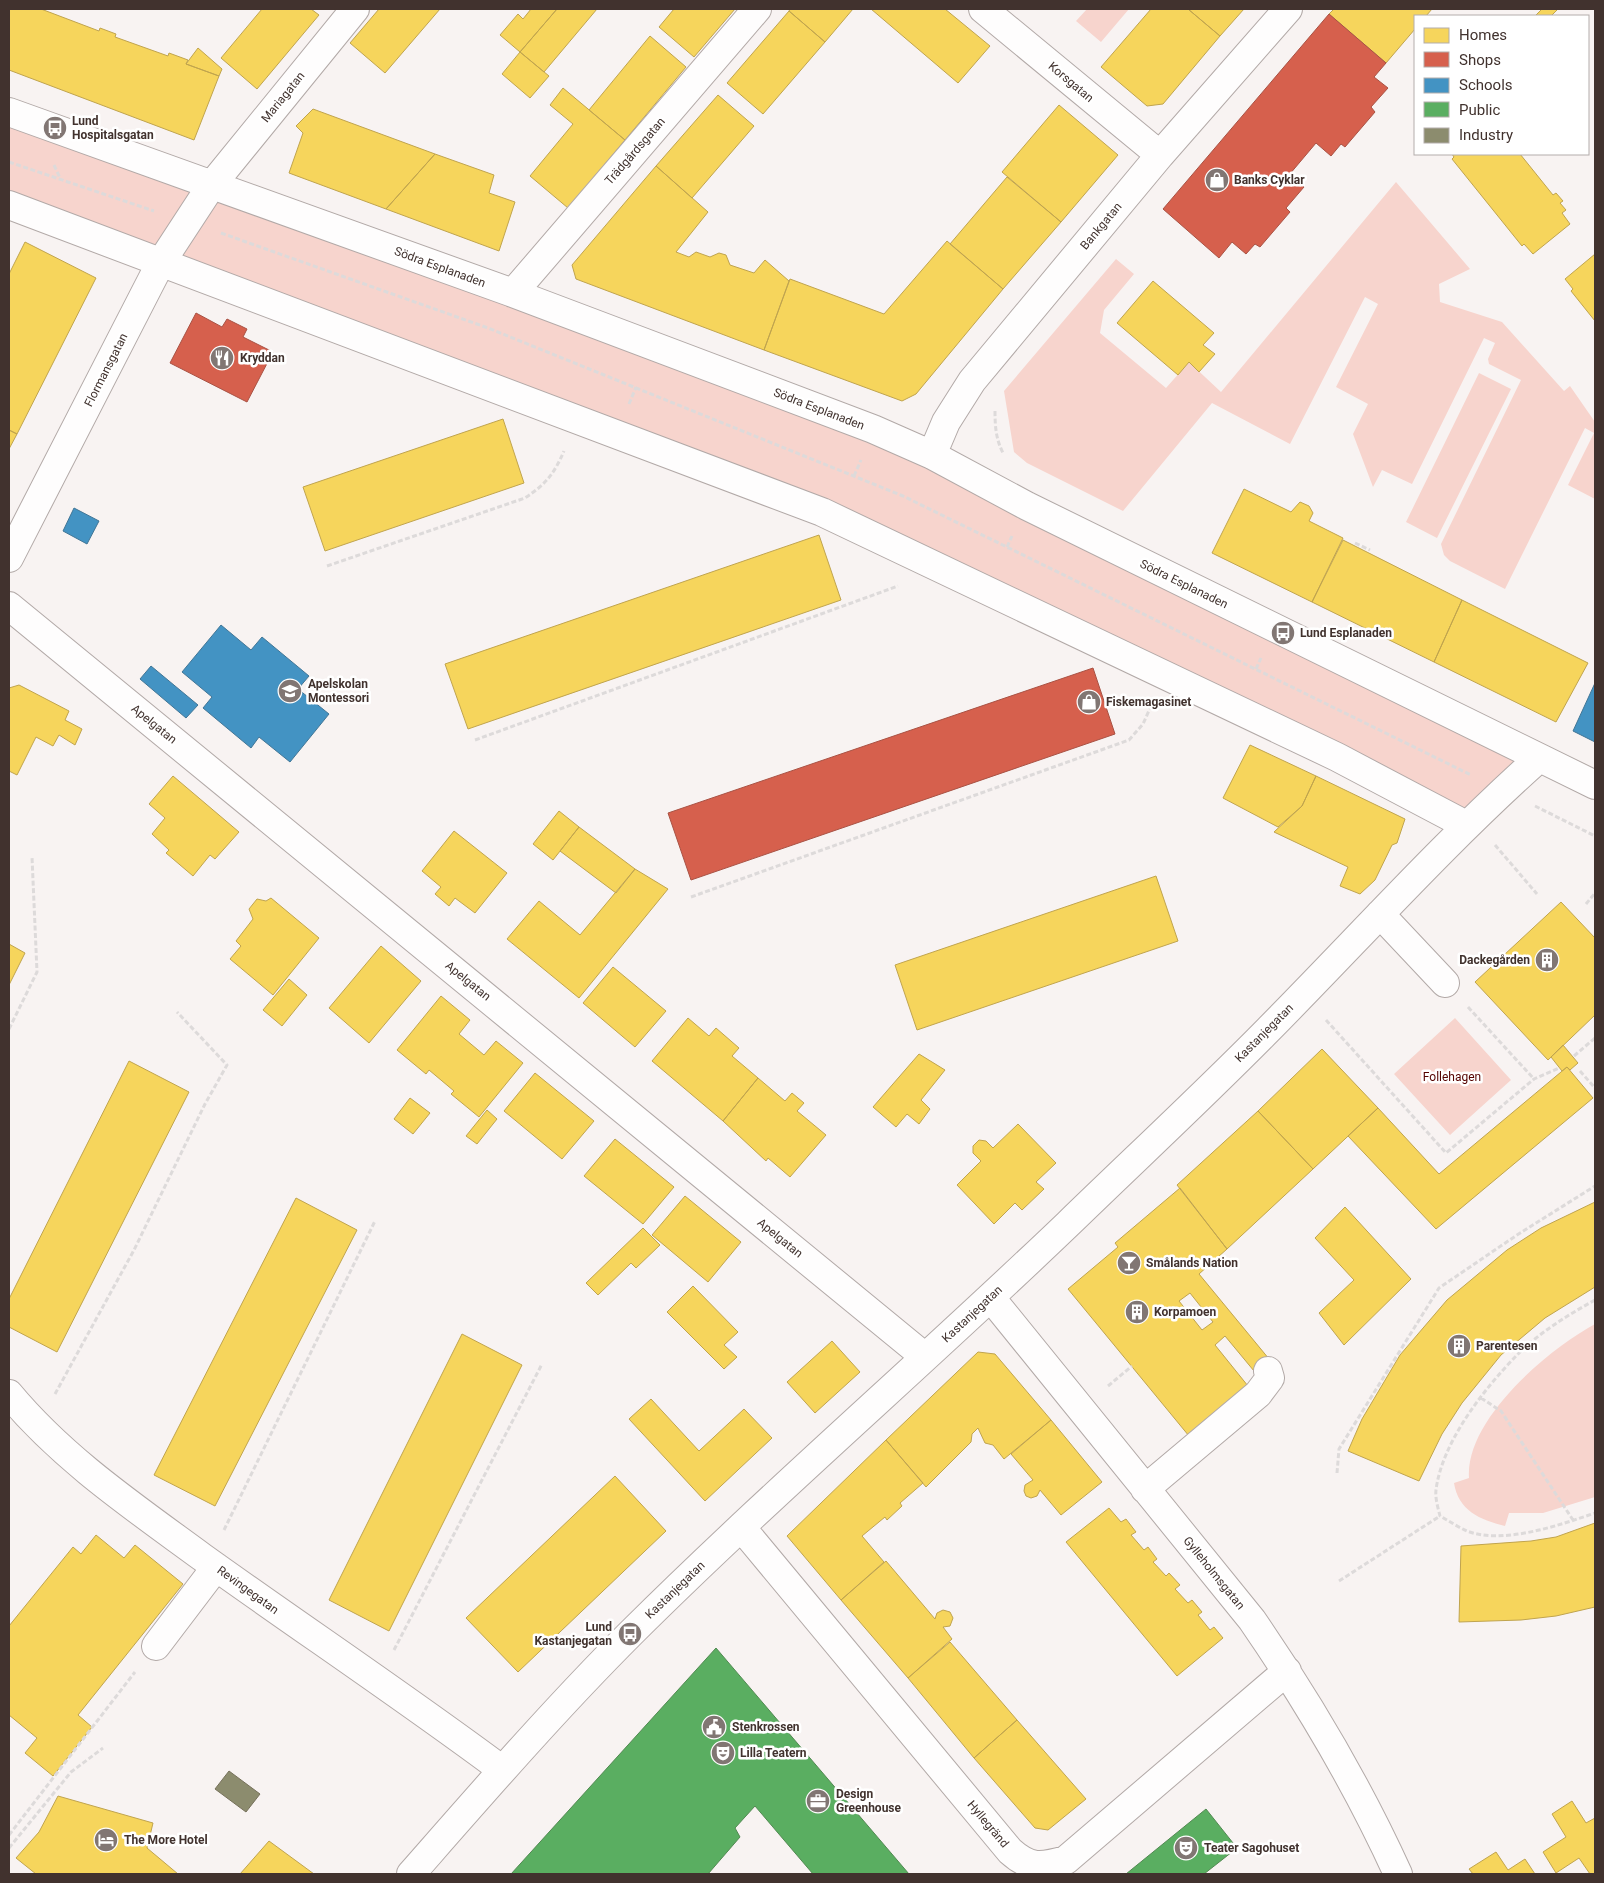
<svg xmlns="http://www.w3.org/2000/svg" width="1604" height="1883" font-family="Roboto,sans-serif">
<style>
.green{fill:#f7d4cd}
.homes{fill:#f6d55c;stroke:#c0a44e;fill-rule:evenodd}
.shops{fill:#d6604d;stroke:#a95244}
.schools{fill:#4393c3;stroke:#427696}
.public{fill:#5aae61;stroke:#528952}
.industry{fill:#8c8c6e;stroke:#76715b}
.lines{fill:none;stroke-linecap:round;stroke-linejoin:round}
.minor-casing{stroke:#b2a9a7;stroke-width:30}
.path{stroke:#dddada;stroke-width:3;stroke-dasharray:5 2.5;stroke-linecap:butt}
.minor{stroke:#fefdfd;stroke-width:28}
.labels{text-anchor:middle;dominant-baseline:central;stroke-width:5;stroke-linejoin:round;paint-order:stroke}
.street-label{font-size:12px;fill:#41322e;stroke:#fff}
.poi-label{font-size:12px;font-weight:bold;fill:#41322e;stroke:#fff;text-anchor:start}
.park-label{font-size:12px;fill:#550300;stroke:#fff}
</style>
<rect width="100%" height="100%" fill="#f8f3f2"/>
<path class="green" d="M1087 9H1129L1101 42 1076 21Z
M9 112 873 429 1538 759 1466 825 822 512 9 205Z
M1396 182 1470 269 1439 284 1440 302 1502 322 1564 391 1570 386 1595 422V499L1568 485 1594 433 1585 428 1505 589 1450 561 1444 555 1441 544 1521 380 1489 364 1488 359 1495 343 1484 338 1412 484 1382 470 1373 487 1353 434 1368 404 1336 387 1378 304 1365 297 1290 444 1212 403 1123 511 1027 463 1014 452 1004 391 1116 259 1134 274 1104 310 1100 333 1166 388 1189 362 1221 392Z
M1479 373 1511 389 1437 538 1406 522Z
M1455 1018 1511 1080 1450 1135 1394 1074Z
M1595 1324V1497L1543 1513H1509L1505 1526C1480 1520 1458 1510 1454 1483L1469 1478C1465 1419 1549 1349 1595 1324Z"/>
<path class="homes" d="M9 9H41L99 31 100 28 116 34 115 37 168 56 169 53 188 60 186 64 219 76 194 140 9 70Z
M262 9H311L319 15 257 89 221 58Z
M379 9H440L385 73 350 43Z
M531 9H557L520 52 500 35 518 14 523 19Z
M557 9H597L544 72 520 52Z
M674 9H735L694 57 659 27Z
M790 9H853L825 42 789 11Z
M871 9H945L990 46 958 83Z
M1151 9H1188L1220 36 1163 104 1147 106 1101 67Z
M1188 9H1244L1220 36Z
M1334 9H1432L1426 16H1415V29L1386 63 1329 14Z
M1542 9H1558L1551 16H1535Z
M789 11 825 42 763 114 727 83Z
M650 36 686 67 625 140 589 110Z
M198 48 222 69 219 76 186 64Z
M520 52 549 76 530 98 502 74Z
M563 88 625 140 568 208 530 176 573 124 550 105Z
M718 95 754 126 692 198 656 166Z
M1059 105 1118 155 1061 222 1002 172Z
M313 109 435 154 386 209 289 173 303 133 296 126Z
M435 154 494 175 489 193 515 202 499 251 386 209Z
M1452 154H1520L1553 195 1556 193 1563 201 1560 203 1566 210 1562 213 1570 224 1533 254 1524 244 1522 246 1452 159 1454 157Z
M656 166 708 212 676 252 689 257 696 252 710 257 719 253 726 255 730 265 754 273 765 260 789 281 764 350 576 279 572 265Z
M1007 177 1061 222 1003 289 950 244Z
M947 241 1003 289 916 394 902 401 764 350 790 279 884 314Z
M25 242 96 278 17 434 9 430V274Z
M1595 254V321L1571 291 1573 289 1565 279Z
M1153 281 1214 333 1203 345 1215 354 1199 372 1189 362 1178 375 1117 323Z
M503 419 524 483 325 551 303 487Z
M9 430 17 434 9 449Z
M1244 489 1291 512 1300 502 1309 506 1313 513 1309 521 1343 538 1312 602 1212 553Z
M819 535 841 600 468 729 445 664Z
M1343 540 1462 600 1434 662 1312 602Z
M1462 600 1588 663 1556 722 1434 662Z
M19 685 69 711 65 720 82 729 75 745 59 735 53 746 36 737 17 775 9 771V688Z
M1250 745 1316 776 1302 806 1278 827 1223 798Z
M173 776 239 832 215 859 210 855 193 876 166 853 169 850 152 834 165 818 149 804Z
M1316 776 1405 819 1397 843 1392 845 1375 880 1360 894 1340 886 1348 867 1274 832 1302 806Z
M559 811 579 827 553 860 533 844Z
M579 827 635 869 616 893 560 851Z
M454 831 507 873 475 913 455 898 449 906 435 894 441 887 422 871Z
M635 869 668 889 579 998 507 939 539 901 580 935Z
M1156 876 1178 941 917 1030 895 965Z
M271 898 319 938 273 995 230 959 241 946 236 941 253 919 249 909 257 899 266 901Z
M1561 902 1595 938V1015L1548 1060 1475 982Z
M9 944 25 953 9 985Z
M381 946 421 981 369 1043 329 1008Z
M613 967 666 1011 635 1047 583 1003Z
M289 979 307 995 282 1026 263 1010Z
M441 996 470 1020 459 1034 484 1055 496 1041 523 1063 479 1117 451 1094 454 1091 429 1070 426 1074 397 1050Z
M688 1018 709 1036 716 1028 739 1048 732 1056 758 1078 723 1121 652 1061Z
M1563 1045 1578 1063 1570 1070 1567 1067 1562 1071 1551 1057Z
M1322 1049 1378 1108 1313 1169 1258 1111Z
M919 1054 945 1070 921 1100 930 1109 919 1124 907 1114 896 1127 873 1107Z
M129 1061 189 1092 57 1352 9 1327V1299Z
M1567 1067 1593 1098 1436 1229 1348 1136 1378 1108 1439 1174Z
M535 1073 594 1121 562 1159 504 1111Z
M758 1078 785 1101 792 1093 804 1103 797 1111 826 1135 790 1177 768 1158 766 1161 723 1121Z
M410 1098 430 1113 413 1134 394 1119Z
M487 1110 497 1119 477 1144 466 1136Z
M1258 1111 1313 1169 1227 1249 1177 1185Z
M1018 1124 1056 1163 1036 1182 1044 1189 1022 1210 1015 1203 994 1224 957 1185 981 1161 973 1153V1146L979 1140 986 1141 993 1148Z
M615 1139 674 1187 643 1224 584 1176Z
M1180 1188 1227 1249 1199 1274 1274 1365 1259 1377 1225 1336 1215 1345 1248 1386 1189 1436 1068 1289 1118 1247 1115 1243ZM1190 1293 1213 1322 1202 1330 1179 1301Z
M685 1196 741 1242 708 1282 652 1235Z
M296 1198 357 1230 215 1506 154 1475Z
M1595 1202V1287L1545 1318 1501 1355 1462 1403 1442 1434 1419 1481 1348 1451 1362 1419 1400 1355 1447 1300 1507 1250 1541 1228Z
M1345 1207 1411 1279 1344 1345 1319 1313 1354 1280 1315 1238Z
M643 1228 660 1245 636 1268 631 1263 598 1295 586 1283Z
M693 1286 738 1332 724 1345 737 1357 724 1369 667 1312Z
M462 1334 522 1365 389 1631 329 1600Z
M832 1341 860 1372 815 1413 787 1382Z
M978 1352 995 1354 1051 1420 1004 1459 993 1445 985 1443 978 1428 972 1434 971 1442 926 1487 886 1440Z
M651 1399 699 1451 744 1409 772 1438 705 1501 629 1419Z
M1051 1420 1102 1482 1061 1515 1040 1490 1037 1496 1031 1498 1026 1496 1024 1491 1025 1485 1033 1480 1011 1454Z
M886 1440 923 1483 900 1503 902 1506 887 1520 885 1517 862 1536 884 1562 841 1600 787 1536Z
M615 1476 666 1531 518 1672 466 1618Z
M1109 1508 1121 1522 1126 1519 1136 1532 1131 1535 1144 1550 1148 1547 1157 1559 1153 1562 1166 1576 1169 1573 1180 1585 1175 1589 1188 1603 1192 1600 1202 1612 1198 1615 1210 1630 1214 1627 1223 1638 1177 1676 1066 1542Z
M1595 1523V1607L1556 1616 1521 1620 1459 1622 1461 1546 1531 1541 1556 1537Z
M96 1535 124 1558 135 1545 183 1584 78 1715 92 1727 53 1776 25 1753 37 1738 9 1715V1626L73 1547 81 1554Z
M886 1561 935 1619 937 1613 943 1610 950 1612 953 1618 950 1626 943 1627 952 1639 908 1678 841 1600Z
M950 1642 1017 1720 974 1758 908 1678Z
M1017 1720 1086 1799 1048 1830 1035 1828 974 1758Z
M58 1796 153 1823 147 1848 178 1874H36L16 1858 39 1832Z
M1572 1801 1586 1823 1595 1818V1874H1590L1579 1858 1556 1873 1543 1852 1566 1837 1552 1814Z
M269 1841 314 1874H240Z
M1496 1852 1508 1870 1525 1859 1535 1874H1473L1469 1869Z"/>
<path class="shops" d="M1329 14 1386 63 1374 77 1388 88 1371 107 1375 112 1345 147 1341 144 1331 156 1316 143 1289 175 1304 187 1286 208 1290 212 1260 247 1255 244 1246 254 1232 242 1219 258 1163 209Z
M196 313 222 327 227 319 247 329 243 337 273 352 247 402 170 363Z
M1093 668 1115 734 691 880 668 813Z"/>
<path class="schools" d="M74 508 99 521 87 544 63 531Z
M221 625 251 650 262 637 309 676 298 689 329 714 290 762 259 737 251 748 203 708 212 697 182 672Z
M151 666 198 705 186 718 140 679Z
M1595 683V742L1573 731Z"/>
<path class="public" d="M716 1648 909 1874H813L755 1806 735 1828 740 1837 708 1874H511Z
M1206 1809 1237 1848 1204 1874H1126Z"/>
<path class="industry" d="M229 1771 260 1794 246 1812 215 1789Z"/>
<g class="lines">
<g class="minor-casing">
<path id="minor" d="M983 9 1160 155
M9 112 513 293 873 429 932 455 1027 506 1595 785
M9 205 822 512 1337 757 1466 825
M513 293 757 9
M932 455 946 422 972 381 1160 155 1288 9
M9 558 160 264 211 186 355 9
M9 606 925 1357
M1380 914 1445 983
M991 1298 1252 1620C1307 1700 1358 1786 1398 1874
M9 1394C63 1459 134 1507 202 1557 301 1628 403 1696 501 1769
M1145 1489 1258 1394 1270 1378 1268 1371
M741 1527 1010 1851C1030 1869 1041 1867 1066 1860L1287 1671
M156 1646 216 1567
M411 1874C483 1792 554 1710 631 1633 773 1492 924 1362 1068 1224 1135 1159 1203 1096 1268 1030 1358 939 1443 844 1538 759"/>
</g>
<path class="path" d="M9 162 154 211
M54 165 61 180
M221 233 488 328 903 496 1471 775
M629 404 636 387
M995 411C995 427 996 439 1003 453
M854 476 861 460
M1355 543 1370 550
M1007 547 1012 536
M327 566 525 498C546 484 554 474 564 451
M1256 669 1261 658
M475 740 898 586
M1535 806 1595 836
M1495 845 1537 894
M691 897 1129 740 1143 724 1151 706
M1586 904 1595 893
M1468 1007 1534 1079
M1326 1020 1446 1153 1534 1079 1559 1068
M9 1029 37 972 32 857
M1574 1056 1595 1038
M1580 1071 1595 1088
M1595 1300C1568 1315 1540 1332 1517 1355 1484 1389 1442 1442 1436 1490 1435 1498 1438 1508 1440 1516 1449 1521 1458 1527 1467 1531 1503 1545 1560 1525 1595 1513
M1108 1386 1132 1366
M55 1394 134 1250 205 1104 227 1065 177 1012
M1481 1398 1501 1411 1573 1520
M1337 1473 1339 1449 1439 1288 1517 1235 1595 1186
M224 1530 375 1221
M1339 1581 1440 1516
M394 1650 542 1364
M9 1835 135 1672
M9 1848 71 1772 103 1748"/>
<use href="#minor" class="minor"/>
</g>
<defs>
<g id="bus-disc" transform="scale(1.25)"><circle r="9.5" fill="#817673" stroke="#fff"/><path d="M-5-6H5V4H4V6H2V4H-2V6H-4V4H-5ZM-3.5-4V0h7V-4ZM-3.5 1.2v1.5H-2V1.2ZM2 1.2v1.5H3.5V1.2Z" fill="#fff"/></g>
<g id="shop-disc" transform="scale(1.25)"><circle r="9.5" fill="#817673" stroke="#fff"/><path d="M-5-2.5h2.3a2.7 3.5 0 0 1 5.4 0H5L5.5 6h-11ZM-1.5-2.5h3a1.5 2.3 0 0 0-3 0Z" fill="#fff"/></g>
<g id="restaurant-disc" transform="scale(1.25)"><circle r="9.5" fill="#817673" stroke="#fff"/><path d="M-5-6h1v4h1v-4h1v4h1v-4h1v5L-1.5 .5V6h-2V.5L-5-1ZM5-6V6H3V1.5H1.5Q1.5-4 5-6Z" fill="#fff"/></g>
<g id="school-disc" transform="scale(1.25)"><circle r="9.5" fill="#817673" stroke="#fff"/><path d="M0-5L7-2L0 1L-7-2ZM-4 1L0 2.5L4 1V4Q0 6-4 4Z" fill="#fff"/></g>
<g id="building-disc" transform="scale(1.25)"><circle r="9.5" fill="#817673" stroke="#fff"/><path d="M-4-6H4V6H1V3H-1V6H-4ZM-2.5-4.3h1.7v1.8h-1.7ZM.8-4.3h1.7v1.8H.8ZM-2.5-1h1.7V.8h-1.7ZM.8-1h1.7V.8H.8Z" fill="#fff"/></g>
<g id="bar-disc" transform="scale(1.25)"><circle r="9.5" fill="#817673" stroke="#fff"/><path d="M-6-5H6L.8 .8V4.5H3.5V6h-7V4.5H-.8V.8Z" fill="#fff"/></g>
<g id="civic-disc" transform="scale(1.25)"><circle r="9.5" fill="#817673" stroke="#fff"/><path d="M-.6-6.5H3V-4.5H.6V-3L4-1V1h2V6H-6V1h2V-1L-.6-3ZM-1.2 2.5V6h2.4V2.5Z" fill="#fff"/></g>
<g id="theatre-disc" transform="scale(1.25)"><circle r="9.5" fill="#817673" stroke="#fff"/><path d="M-5-5.5Q0-4 5-5.5V0Q5 5 0 6Q-5 5-5 0ZM-3.3-2.5H-1v1.5H-3.3ZM1-2.5H3.3v1.5H1ZM-2.8 1Q0 5.5 2.8 1Z" fill="#fff"/></g>
<g id="office-disc" transform="scale(1.25)"><circle r="9.5" fill="#817673" stroke="#fff"/><path d="M-6-3h4V-5.5h4V-3h4V5H-6ZM-1-4.5V-3h2v-1.5ZM-6 0V1H6V0Z" fill="#fff"/></g>
<g id="hotel-disc" transform="scale(1.25)"><circle r="9.5" fill="#817673" stroke="#fff"/><path d="M-6-4.5h1.5V1H6V5H4.5V3h-9V5H-6ZM-4 0a1.8 1.8 0 1 1 3.6 0ZM.5 0V-2.5h3Q6-2.5 6 0Z" fill="#fff"/></g>
</defs>
<g fill-rule="evenodd">
<use href="#bus-disc" x="55" y="128"/>
<use href="#shop-disc" x="1217" y="180"/>
<use href="#restaurant-disc" x="222" y="358"/>
<use href="#bus-disc" x="1283" y="633"/>
<use href="#school-disc" x="290" y="691"/>
<use href="#shop-disc" x="1089" y="702"/>
<use href="#building-disc" x="1547" y="960"/>
<use href="#bar-disc" x="1129" y="1263"/>
<use href="#building-disc" x="1137" y="1312"/>
<use href="#building-disc" x="1459" y="1346"/>
<use href="#bus-disc" x="630" y="1634"/>
<use href="#civic-disc" x="714" y="1727"/>
<use href="#theatre-disc" x="723" y="1753"/>
<use href="#office-disc" x="818" y="1801"/>
<use href="#hotel-disc" x="106" y="1840"/>
<use href="#theatre-disc" x="1186" y="1848"/>
</g>
<g class="labels">
<g class="street-label">
<text transform="translate(1071 82) rotate(40)">Korsgatan</text>
<text transform="translate(283 97) rotate(-51)">Mariagatan</text>
<text transform="translate(635 151) rotate(-49)">Trädgårdsgatan</text>
<text transform="translate(1101 226) rotate(-50)">Bankgatan</text>
<text transform="translate(440 267) rotate(20)">Södra Esplanaden</text>
<text transform="translate(106 370) rotate(-63)">Flormansgatan</text>
<text transform="translate(819 409) rotate(21)">Södra Esplanaden</text>
<text transform="translate(1184 584) rotate(26)">Södra Esplanaden</text>
<text transform="translate(154 724) rotate(39)">Apelgatan</text>
<text transform="translate(468 981) rotate(39)">Apelgatan</text>
<text transform="translate(1264 1033) rotate(-45)">Kastanjegatan</text>
<text transform="translate(780 1238) rotate(39)">Apelgatan</text>
<text transform="translate(972 1314) rotate(-43)">Kastanjegatan</text>
<text transform="translate(1214 1573) rotate(51)">Gylleholmsgatan</text>
<text transform="translate(248 1590) rotate(36)">Revingegatan</text>
<text transform="translate(675 1590) rotate(-44)">Kastanjegatan</text>
<text transform="translate(988 1824) rotate(50)">Hyllegränd</text>
</g>
<g class="poi-label">
<text x="72" y="121">Lund<tspan x="72" dy="14">Hospitalsgatan</tspan></text>
<text x="1234" y="180">Banks Cyklar</text>
<text x="240" y="358">Kryddan</text>
<text x="1300" y="633">Lund Esplanaden</text>
<text x="308" y="684">Apelskolan<tspan x="308" dy="14">Montessori</tspan></text>
<text x="1106" y="702">Fiskemagasinet</text>
<text x="1530" y="960" text-anchor="end">Dackegården</text>
<text x="1146" y="1263">Smålands Nation</text>
<text x="1154" y="1312">Korpamoen</text>
<text x="1476" y="1346">Parentesen</text>
<text x="612" y="1627" text-anchor="end">Lund<tspan x="612" dy="14">Kastanjegatan</tspan></text>
<text x="732" y="1727">Stenkrossen</text>
<text x="740" y="1753">Lilla Teatern</text>
<text x="836" y="1794">Design<tspan x="836" dy="14">Greenhouse</tspan></text>
<text x="124" y="1840">The More Hotel</text>
<text x="1204" y="1848">Teater Sagohuset</text>
</g>
<g class="park-label">
<text x="1452" y="1077">Follehagen</text>
</g>
</g>
<rect width="1604" height="1883" fill="none" stroke="#41322e" stroke-width="20"/>
<rect x="1414" y="15" width="175" height="140" fill="#ffffff" stroke="#b3adab"/>
<rect x="1424" y="28" width="25" height="15" fill="#f6d55c" stroke="#b3adab"/>
<text x="1459" y="40" font-size="15" fill="#41322e">Homes</text>
<rect x="1424" y="52" width="25" height="15" fill="#d6604d" stroke="#b3adab"/>
<text x="1459" y="65" font-size="15" fill="#41322e">Shops</text>
<rect x="1424" y="78" width="25" height="15" fill="#4393c3" stroke="#b3adab"/>
<text x="1459" y="90" font-size="15" fill="#41322e">Schools</text>
<rect x="1424" y="102" width="25" height="15" fill="#5aae61" stroke="#b3adab"/>
<text x="1459" y="115" font-size="15" fill="#41322e">Public</text>
<rect x="1424" y="128" width="25" height="15" fill="#8c8c6e" stroke="#b3adab"/>
<text x="1459" y="140" font-size="15" fill="#41322e">Industry</text>
</svg>
